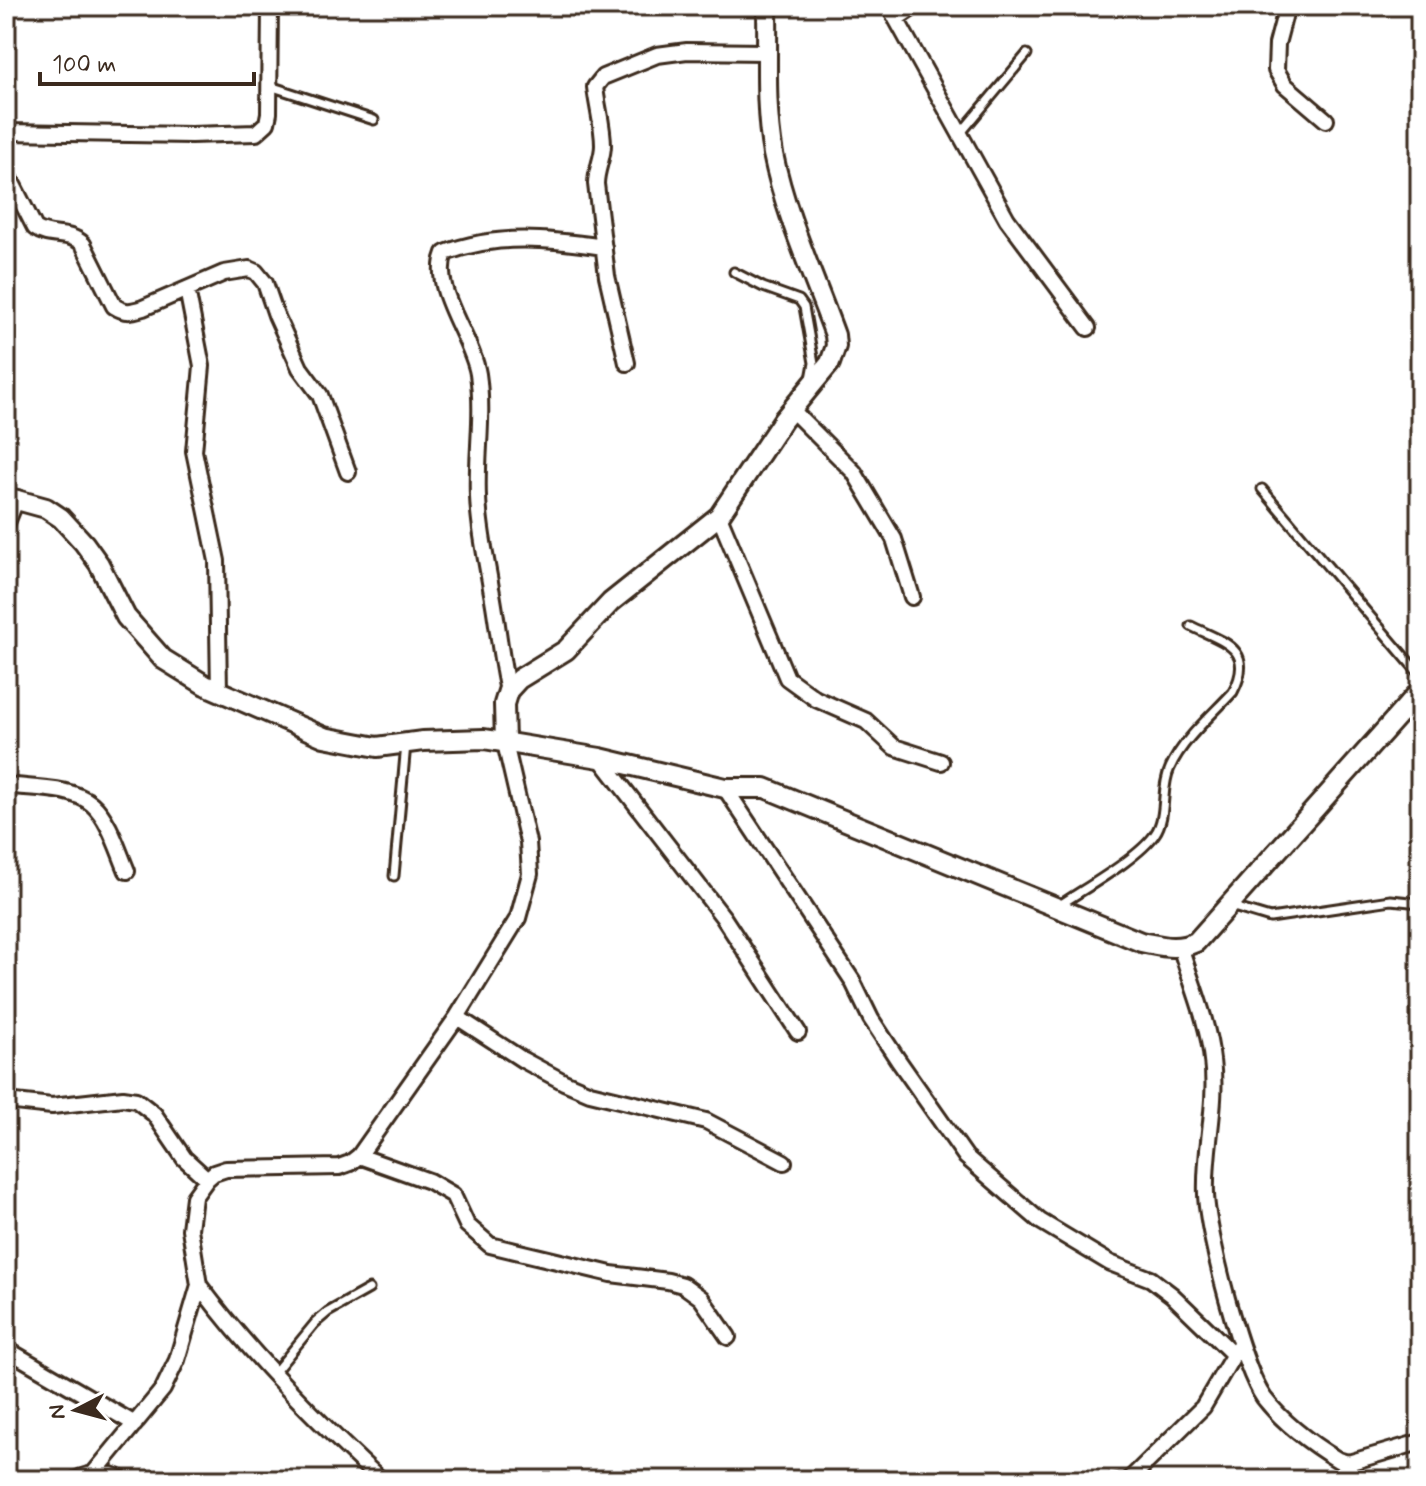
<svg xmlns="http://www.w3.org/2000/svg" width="1426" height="1486" font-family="Mynerve,sans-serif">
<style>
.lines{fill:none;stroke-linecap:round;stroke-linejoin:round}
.lane-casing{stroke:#3b2a1e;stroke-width:13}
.street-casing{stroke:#3b2a1e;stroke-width:20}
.secondary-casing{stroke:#3b2a1e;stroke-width:24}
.lane{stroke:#fff;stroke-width:7}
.street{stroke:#fff;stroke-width:14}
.secondary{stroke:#fff;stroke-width:18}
</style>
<rect width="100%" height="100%" fill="#fff"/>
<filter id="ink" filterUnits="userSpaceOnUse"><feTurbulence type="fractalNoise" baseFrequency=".0125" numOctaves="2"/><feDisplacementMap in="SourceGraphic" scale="16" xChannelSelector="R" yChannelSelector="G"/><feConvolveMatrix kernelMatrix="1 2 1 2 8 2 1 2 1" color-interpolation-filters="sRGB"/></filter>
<g filter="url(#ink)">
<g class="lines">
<g class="lane-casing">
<path id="lane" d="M270 86 374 120
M960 134 1027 54
M734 272 763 287 799 300 804 307 814 363 811 379
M1262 489 1420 675
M394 876 406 744
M1060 905C1085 888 1139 858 1155 834 1168 815 1160 789 1170 768 1183 739 1212 715 1233 692 1256 648 1223 642 1191 626
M1230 906 1270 918 1391 900 1420 903
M274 1373 315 1323 328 1312 369 1289
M1108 1480 1130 1478"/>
</g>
<g class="street-casing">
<path id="street" d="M889 6 1007 219 1088 328
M1287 6 1277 44 1276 70 1285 85 1326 120
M896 19 915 6
M6 132 191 135 256 133 267 123 269 113 270 6
M6 171 35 228C50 239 68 230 83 244L114 306C125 313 130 312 143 308L224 273 249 269 256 272 265 283 276 315 300 368 320 395 348 472
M187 289 202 366 194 451 217 561 219 692
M627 363 607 276 596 184C596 170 603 158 603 145 603 126 597 106 595 87L603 77 657 55 687 51 765 52
M792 410 854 472 894 539 912 597
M719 516 787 678 816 699 866 721 894 747 941 762
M6 525 17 498
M508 691C500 657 498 623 491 588 486 557 479 529 478 497 476 456 484 415 478 374 472 337 430 288 445 253 498 233 549 239 604 247
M600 758 723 917 798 1032
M6 785C32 789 71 786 92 804 109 819 118 850 127 871
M725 788 852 980 871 1019 898 1060 966 1157 1040 1221 1110 1263 1151 1279 1172 1295 1234 1355
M1181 949C1192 985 1208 1022 1212 1060 1218 1105 1204 1149 1206 1194 1207 1233 1242 1367 1264 1398 1284 1424 1310 1443 1338 1460L1348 1463 1420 1442
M457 1017 523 1060 564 1082 590 1093 706 1121 784 1162
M6 1101 52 1106 123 1098 136 1100 154 1114 184 1158 207 1179
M359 1156 429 1181 453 1195 467 1225 490 1245 611 1274 668 1281 683 1285 701 1298 728 1337
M199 1285C252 1356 316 1420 381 1480
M6 1349 135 1424
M1348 1463 1350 1480
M94 1473 163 1389 177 1360 199 1285 190 1229 194 1197 207 1179 214 1173 226 1169 339 1167 350 1163 359 1156 457 1017 518 918 530 874 528 842 505 743
M75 1480C92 1472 106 1470 123 1480
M1129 1480 1203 1407 1237 1349"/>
</g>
<g class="secondary-casing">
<path id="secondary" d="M6 497 46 508 61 518 84 543 99 564 126 617 163 659 205 685 324 737 377 747 423 741 484 739 600 758 725 788H765L1141 942C1162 946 1176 951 1196 942L1420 691
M505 743 504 704 508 691 519 679 566 650 611 602 719 516 783 420 830 363 836 346 835 335C814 277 785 214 773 154 764 104 768 55 767 6"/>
</g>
<use href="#lane" class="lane"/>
<use href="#street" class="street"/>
<use href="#secondary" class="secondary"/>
</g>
</g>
<rect width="1426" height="1486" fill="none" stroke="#fff" stroke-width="32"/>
<rect x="16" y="16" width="1394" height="1454" fill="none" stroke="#3b2a1e" stroke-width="3" filter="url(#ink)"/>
<g transform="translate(76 1410) rotate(264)" stroke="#ffffff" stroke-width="6" paint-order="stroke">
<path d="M0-6L14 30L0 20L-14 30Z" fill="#3b2a1e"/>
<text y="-12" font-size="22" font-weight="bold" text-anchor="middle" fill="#3b2a1e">N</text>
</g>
<path d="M40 72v12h214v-12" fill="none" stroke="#3b2a1e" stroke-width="4"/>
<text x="52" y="72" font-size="24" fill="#3b2a1e" stroke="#ffffff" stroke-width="6" paint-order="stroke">100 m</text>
</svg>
